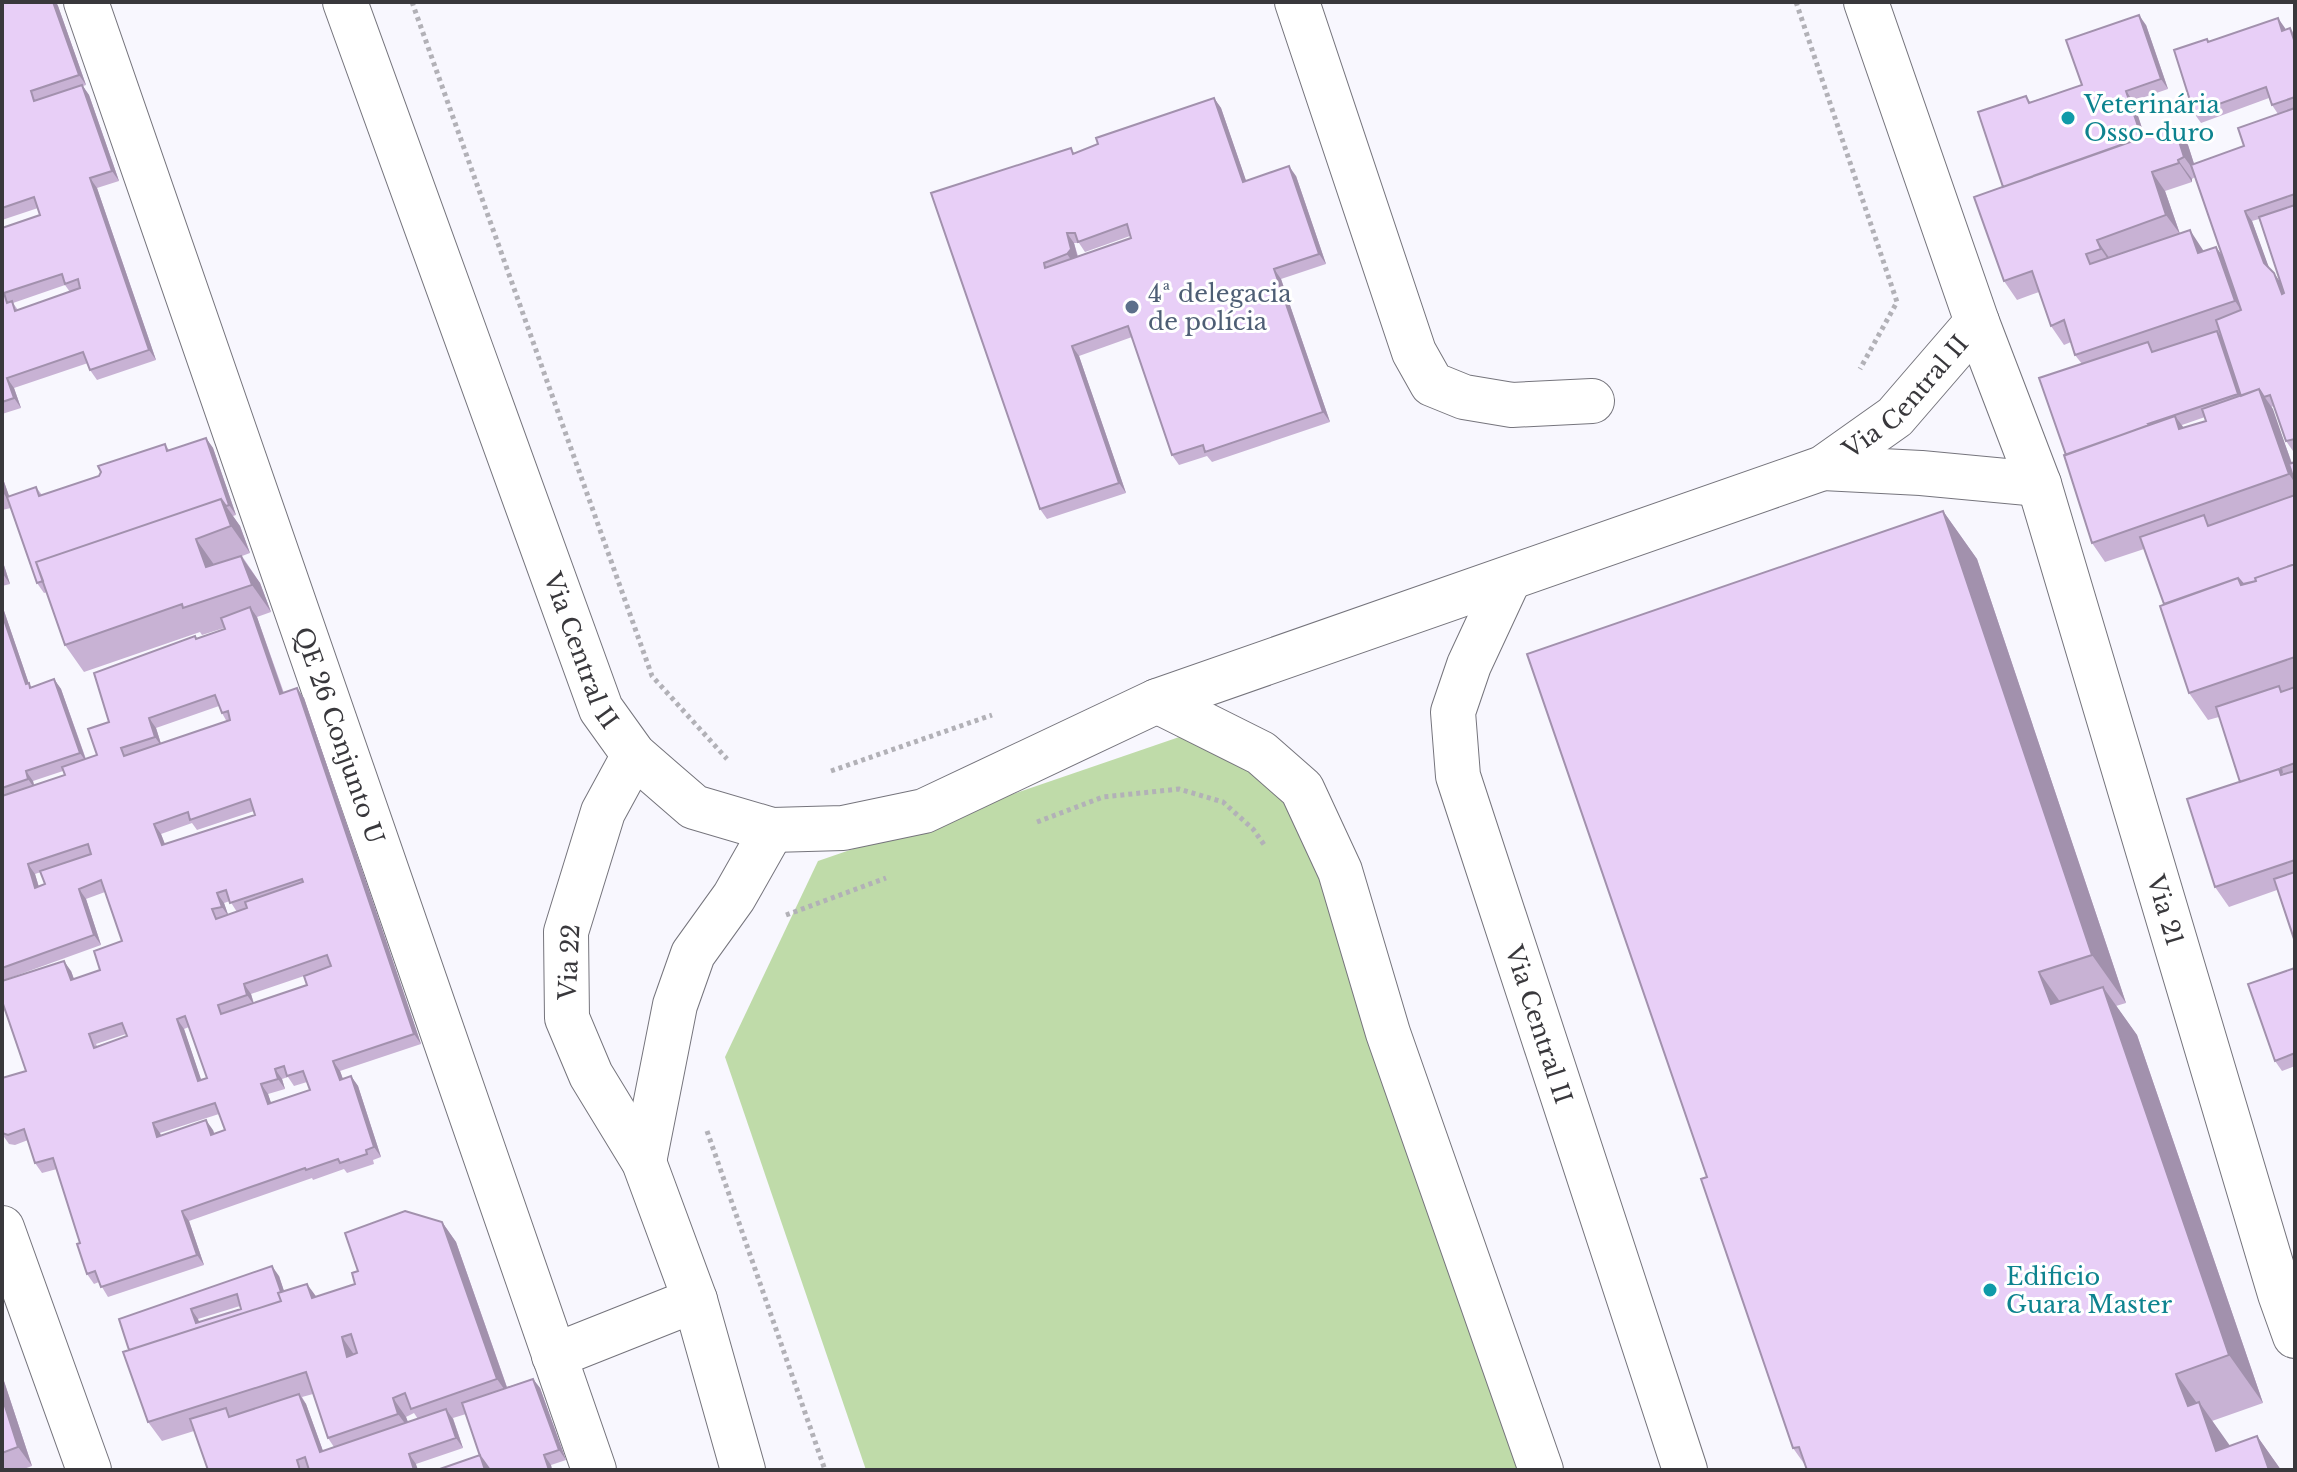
<svg xmlns="http://www.w3.org/2000/svg" width="2297" height="1472" font-family="'Libre Baskerville',serif">
<style>
.green{fill:#bfdba9}
.lines{fill:none;stroke-linecap:round;stroke-linejoin:round}
.minor-casing{stroke:#75747c;stroke-width:46}
.path{stroke:#b2b1b7;stroke-width:5;stroke-dasharray:4 4;stroke-linecap:butt}
.minor{stroke:#fff;stroke-width:44}
.wall{fill:#c8b2d4;fill-rule:evenodd}
.shaded-wall{fill:#a291ad}
.building{fill:#e8cff7;stroke:#a291ad;stroke-width:2;fill-rule:evenodd}
.culture-dot{fill:#0f9aa8;stroke:#fff;stroke-width:3}
.service-dot{fill:#5c6f8a;stroke:#fff;stroke-width:3}
.labels{text-anchor:middle;dominant-baseline:central;stroke-width:6;stroke-linejoin:round;paint-order:stroke}
.culture-label{font-size:24px;fill:#0d838f;stroke:#fff;text-anchor:start}
.service-label{font-size:24px;fill:#4e5e75;stroke:#fff;text-anchor:start}
.street-label{font-size:24px;fill:#39383c;stroke:#fff}
</style>
<rect width="100%" height="100%" fill="#f8f7fe"/>
<path class="green" d="M1188 734 1319 793 1543 1470H866L725 1057 818 861Z"/>
<g class="lines">
<g class="minor-casing">
<g id="minor">
<path id="s1" d="M86 2 594 1470"/>
<path id="s2" d="M345 2 601 709 634 755 694 807 772 830 843 828 924 811 1157 701 1823 468 1895 417 1977 322 1866 2"/>
<path d="M1297 2 1414 352 1432 384 1464 397 1512 405 1592 401"/>
<path id="s3" d="M1977 322 2039 484 2280 1294 2295 1336"/>
<path d="M1823 468 1921 473 2039 484"/>
<path id="s4" d="M1509 579 1469 665 1453 712 1458 776 1685 1470"/>
<path d="M1157 701 1261 753 1302 789 1340 871 1388 1033 1541 1470"/>
<path d="M634 755 603 812 566 932 567 1018 591 1075 644 1162 695 1300 743 1470"/>
<path d="M644 1162 675 1005 693 954 734 897 772 830"/>
<path d="M2 1228 89 1470"/>
<path d="M554 1356 695 1300"/>
</g>
</g>
<path class="path" d="M412 2 652 676 727 759
M1796 2 1897 302 1860 369
M831 771 992 715
M1037 822 1103 797 1179 789 1223 802 1253 829 1265 846
M786 915 886 878
M707 1131 825 1470"/>
<use href="#minor" class="minor"/>
</g>
<path class="wall" d="M2 2H56L58 6 86 85 83 86 89 95 119 181 97 188 156 360 97 380 90 370 88 363 14 388 21 408 2 414V228L40 215 38 208 2 220ZM65 285 70 292 18 310 13 303Z
M2278 18 2285 30 2290 28 2295 35V451H2293L2286 441 2274 406 2271 407 2292 463 2295 462V942L2277 890 2229 907 2215 887 2240 782 2219 717 2208 720 2189 693 2164 604 2144 549 2105 562 2092 543 2066 455 2082 364 2075 355 2071 342 2064 345 2051 326 2039 292 2017 300 2004 281 2003 187 2026 96 2030 102 2082 85 2146 25 2168 89 2133 101 2145 137 2174 126 2188 145 2194 164 2244 146 2278 114 2272 105 2269 98 2201 123 2194 113 2207 39 2209 42ZM2195 177 2222 255 2204 251 2180 234 2165 191 2192 182V179ZM2259 219 2281 283 2269 269 2252 221ZM2205 417 2206 421 2183 428 2182 425Z
M1214 98 1221 108 1246 181 1296 176 1326 264 1281 279 1330 422 1212 462 1207 456 1179 465 1172 455 1132 337 1079 356 1126 493 1047 519 1040 509 931 193 1075 153ZM1130 236 1131 238 1078 256 1074 243H1079L1085 252Z
M206 438 213 448 236 515 233 516 240 526 250 553 242 556 260 583 271 612 257 617 284 693 304 698 421 1044 340 1071 343 1079 351 1076 358 1086 381 1157 373 1160 374 1164 347 1173 344 1169 313 1180 312 1178 189 1221 204 1265 108 1297 99 1282 94 1284 87 1274 80 1243 57 1169 42 1173 35 1163 28 1140 15 1145 9 1144 2 1134 26 1071 2 1001V605L29 684 32 688 54 679 61 689 86 759 97 755 109 722 197 638 225 629 224 628 202 635 200 632 84 672 65 645 47 592 44 593 37 583 11 508 2 510V476L9 496 36 487 42 495 99 476 165 444 169 450ZM219 706 222 713 227 722 161 744 156 728ZM63 771 65 775 34 785 33 781ZM254 811 255 815 165 844 161 834 192 823 197 830ZM41 872 45 884 39 887 35 874ZM105 892 122 941 100 970 74 979 71 971 5 981 4 980 101 945 86 899ZM230 901 237 912 228 915 224 903ZM304 976 307 985 254 1003 251 994ZM189 1027 207 1078 201 1080 184 1029ZM126 1034 127 1036 97 1046 96 1044ZM288 1077 294 1086 307 1082 310 1090 271 1103 268 1094 285 1089 282 1079ZM219 1114 225 1130 214 1134 213 1130 161 1135 160 1133Z
M1943 511 1977 559 2126 1003 2116 1006 2137 1035 2263 1403 2212 1421 2229 1446 2257 1436 2281 1470H1807L1805 1465 1793 1448Z
M2 559 10 584 2 586Z
M2295 968V1066L2282 1071 2275 1061Z
M442 1222 456 1242 507 1387 533 1379 540 1388 566 1460 551 1465 552 1470H437L480 1456 466 1414 453 1418 463 1448 416 1464 304 1469 194 1431 162 1441 148 1422 129 1350 119 1319 279 1276 284 1291 316 1297 355 1284 358 1271ZM240 1306 241 1309 199 1322 198 1319ZM313 1394 328 1438 334 1447 323 1451 306 1404 302 1397ZM414 1413 418 1419 408 1422 406 1417Z
M2 1375 32 1466 21 1470H2Z"/>
<path class="shaded-wall" d="M53 2H56L58 6 86 85 79 75Z
M2139 15 2146 25 2168 89 2161 79Z
M2278 18 2285 28 2289 41 2282 31Z
M82 85 89 95 119 181 112 171Z
M2126 91 2133 101 2152 158 2145 149Z
M1214 98 1221 108 1250 192 1243 182Z
M2174 126 2188 145 2198 176 2184 157Z
M2178 160 2192 179V182L2179 163Z
M1289 166 1296 176 1326 264 1319 254Z
M2152 172 2165 191 2180 234 2166 215Z
M90 178 97 188 156 360 149 350Z
M2245 211 2252 221 2271 273 2264 263Z
M2190 230 2203 250 2211 272 2198 253Z
M1067 233 1074 243 1078 259 1074 264 1067 254Z
M2097 240 2110 259 2114 268 2101 249Z
M2216 247 2230 266 2248 320 2235 301Z
M1274 269 1281 279 1330 422 1323 412Z
M2274 273 2281 283 2289 304 2282 294Z
M2217 331 2224 341 2245 404 2238 394Z
M1072 346 1079 356 1126 493 1119 483Z
M7 378 14 388 21 408 14 398Z
M2259 389 2273 409 2295 473V483L2289 474Z
M2175 416 2189 435 2179 429Z
M206 438 213 448 236 515 229 505Z
M2 476 13 507 2 491Z
M221 499 240 526 250 553 231 526Z
M1943 511 1977 559 2126 1003 2092 955Z
M196 539 215 566 206 567Z
M241 556 260 583 271 612 252 585Z
M2 559 10 584 3 574Z
M2 605 29 684 36 693 26 684 2 614Z
M250 607 257 617 287 704 280 694Z
M54 679 61 689 87 763 80 753Z
M297 688 304 698 421 1044 414 1034Z
M149 718 156 728 162 747 155 737Z
M26 771 33 781 35 789 28 779Z
M154 824 161 834 169 855 162 845Z
M28 864 35 874 42 898 35 888Z
M79 889 86 899 101 945 94 935Z
M217 893 224 903 229 917 222 907Z
M64 961 71 971 78 990 71 980Z
M2039 972 2073 1020 2051 1004Z
M244 984 251 994 254 1005 247 995Z
M2103 987 2137 1035 2263 1403 2229 1355Z
M177 1019 184 1029 205 1091 198 1081Z
M333 1061 340 1071 347 1090 340 1080Z
M275 1069 282 1079 285 1089 278 1079Z
M351 1076 358 1086 381 1157 374 1147Z
M261 1084 268 1094 275 1114 268 1104Z
M206 1120 213 1130 218 1145 211 1135Z
M153 1123 160 1133 164 1147 157 1137Z
M182 1211 189 1221 204 1265 197 1255Z
M442 1222 456 1242 511 1399 497 1379Z
M272 1266 279 1276 294 1321 287 1311Z
M307 1284 321 1303 312 1298Z
M191 1309 198 1319 203 1333 196 1323Z
M342 1337 355 1356 347 1357Z
M2176 1374 2202 1410 2199 1402 2233 1450 2216 1451 2188 1406Z
M2 1375 32 1466 18 1447 2 1397Z
M533 1379 540 1388 566 1460 559 1450Z
M299 1394 306 1404 327 1462 320 1452Z
M393 1398 406 1417 412 1433 398 1414Z
M446 1409 453 1419 463 1448 456 1438Z
M2257 1436 2281 1470H2269Z
M409 1454 416 1464 418 1470H414Z
M480 1455 490 1470H485Z
M544 1455 551 1465 552 1470H549Z"/>
<path class="building" d="M2 2H53L79 75 31 91 34 101 82 85 112 171 90 178 149 350 90 370 83 352 7 378 14 398 2 402V228L40 215 34 197 2 208ZM62 274 65 284 78 279 80 288 15 311 12 301 7 303 4 293Z
M2139 15 2161 79 2126 91 2142 138 2003 187 1978 112 2026 96 2029 103 2082 85 2066 40Z
M2278 18 2282 31 2290 28 2295 43V97L2272 105 2266 87 2194 113 2174 50 2207 39 2208 42Z
M1214 98 1243 182 1289 166 1319 254 1274 269 1323 412 1205 452 1203 445 1172 455 1128 326 1072 346 1119 483 1040 509 931 193 1071 148 1073 154 1098 144 1096 138ZM1127 224 1131 238 1045 268 1044 263 1067 254 1071 249 1067 233H1075L1078 242Z
M2295 108V194L2245 211 2264 263 2274 273 2282 294 2284 293 2259 217 2295 205V439L2286 441 2270 395 2264 397 2259 389 2241 396 2216 320 2241 310 2191 165 2244 146 2238 128Z
M2174 126 2184 157 2178 160 2179 163 2152 172 2166 215 2097 240 2101 249 2086 254 2090 264 2190 230 2198 253 2216 247 2235 301 2075 355 2064 320 2051 326 2032 271 2004 281 1974 197Z
M2217 331 2238 394 2148 424 2149 425 2066 455 2039 378 2148 342 2152 352Z
M2259 389 2289 474 2092 543 2064 455 2175 416 2179 429 2206 421 2202 409Z
M206 438 229 505 226 506 221 499 36 562 43 581 37 583 7 497 36 487 39 496 99 476 101 472 98 466 165 444 167 451Z
M2295 462V483L2289 464Z
M2295 495V564L2255 578 2256 581 2243 584 2238 578 2164 604 2140 537 2204 515 2208 526Z
M221 499 231 526 196 539 206 567 241 556 252 585 183 608 182 604 65 645 36 562Z
M1943 511 2092 955 2039 972 2051 1004 2103 987 2229 1355 2176 1374 2179 1383 2188 1406 2199 1402 2216 1451 2257 1436 2269 1470H1807L1799 1447 1793 1448 1701 1179 1707 1177 1527 654Z
M2295 564V657L2189 693 2160 606 2238 578 2241 585 2256 581 2255 578Z
M250 607 280 694 297 688 414 1034 333 1061 340 1080 351 1076 374 1147 366 1150 367 1154 340 1163 338 1159 306 1170 305 1168 182 1211 197 1255 101 1287 95 1271 87 1274 77 1244 80 1243 53 1158 35 1163 24 1129 8 1135 2 1133V1078L26 1071 2 1001V981L64 961 71 980 100 970 94 951 122 941 101 880 79 889 94 935 2 968V796L65 775 62 767 97 755 88 729 109 722 94 673 195 636 196 639 225 629 221 618ZM215 695 222 713 228 711 230 720 124 756 121 748 155 737 149 718ZM250 799 255 815 162 845 154 824 188 812 190 820ZM88 844 91 854 40 871 45 884 35 888 28 864ZM302 879 303 882 245 902 247 908 216 919 212 909 222 907 217 893 226 890 230 903ZM327 955 331 966 304 976 307 985 221 1014 218 1005 247 995 244 984ZM185 1016 207 1078 198 1081 177 1019ZM122 1023 127 1036 94 1048 89 1034ZM284 1066 287 1076 303 1071 310 1090 268 1104 261 1084 278 1079 275 1069ZM215 1103 225 1130 211 1135 206 1120 157 1137 153 1123Z
M2 614 26 684 29 683 30 688 54 679 80 753 26 771 28 779 2 788Z
M2279 686 2281 692 2295 687V763L2281 768 2282 773 2279 769 2240 782 2216 707Z
M2279 769 2281 775 2295 771V860L2215 887 2187 799Z
M2295 872V942L2274 879Z
M2295 968V1053L2275 1061 2248 984Z
M405 1211 442 1222 497 1379 411 1409 405 1393 393 1398 398 1414 328 1438 306 1372 148 1422 123 1352 281 1301 278 1293 307 1284 312 1298 355 1284 352 1273 358 1271 345 1233ZM351 1334 357 1353 347 1357 342 1337Z
M272 1266 281 1292 278 1293 281 1301 129 1350 119 1319ZM237 1294 241 1309 196 1323 191 1309Z
M533 1379 559 1450 544 1455 549 1470H490L480 1456 462 1403Z
M299 1394 320 1452 446 1409 456 1438 409 1454 414 1470H309L305 1457 297 1460 300 1470H208L190 1419 226 1408 229 1417Z
M2 1397 18 1447 2 1453Z
M480 1455 485 1470H437Z"/>
<g class="culture-dot">
<circle cx="2068" cy="118" r="8"/>
<circle cx="1990" cy="1290" r="8"/>
</g>
<circle class="service-dot" cx="1132" cy="307" r="8"/>
<g class="labels">
<g class="culture-label">
<text x="2084" y="104">Veterinária<tspan x="2084" dy="28">Osso-duro</tspan></text>
<text x="2006" y="1276">Edificio<tspan x="2006" dy="28">Guara Master</tspan></text>
</g>
<g class="service-label">
<text x="1148" y="293">4ª delegacia<tspan x="1148" dy="28">de polícia</tspan></text>
</g>
<g class="street-label">
<text stroke="none"><textPath href="#s2" startOffset="2196">Via Central II</textPath></text>
<text stroke="none"><textPath href="#s2" startOffset="690">Via Central II</textPath></text>
<text stroke="none"><textPath href="#s1" startOffset="776">QE 26 Conjunto U</textPath></text>
<text stroke="none"><textPath href="#s3" startOffset="618">Via 21</textPath></text>
<text transform="translate(569 962) rotate(-87)">Via 22</text>
<text stroke="none"><textPath href="#s4" startOffset="470">Via Central II</textPath></text>
</g>
</g>
<rect width="2297" height="1472" fill="none" stroke="#39383c" stroke-width="8"/>
</svg>
